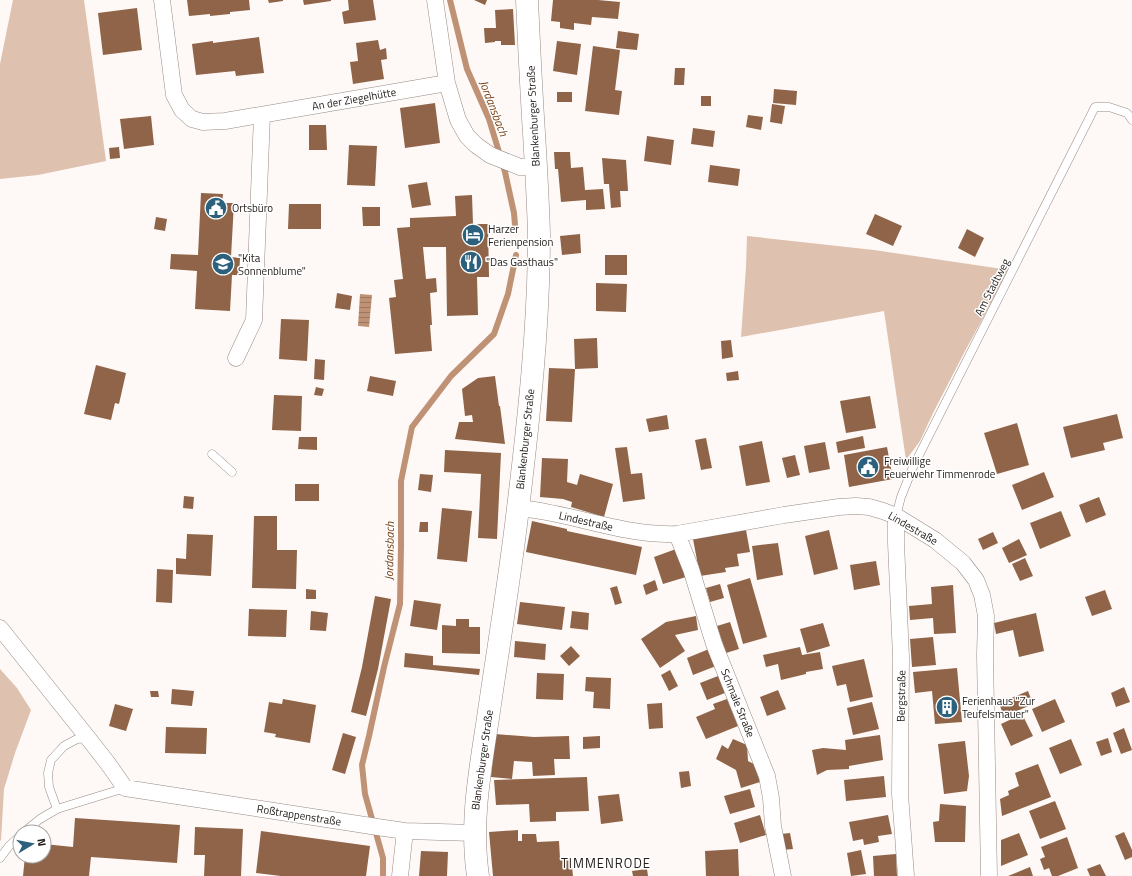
<svg xmlns="http://www.w3.org/2000/svg" width="1132" height="876" font-family="'Titillium Web',sans-serif">
<style>
.grass{fill:#dec1ae}
.water{fill:url(#water-rules)}
.lines{fill:none;stroke-linecap:round;stroke-linejoin:round}
.stream{stroke:#bf9275;stroke-width:6}
.building{fill:#8f6448}
.lane-casing{stroke:#968a83;stroke-width:9}
.street-casing{stroke:#968a83;stroke-width:17}
.secondary-casing{stroke:#968a83;stroke-width:23}
.lane{stroke:#fff;stroke-width:8}
.street{stroke:#fff;stroke-width:16}
.secondary{stroke:#fff;stroke-width:22}
.labels{text-anchor:middle;dominant-baseline:central;stroke-width:3;stroke-linejoin:round;paint-order:stroke}
.street-label{font-size:11px;fill:#25201d;stroke:#fff}
.poi-label{font-size:11px;fill:#25201d;stroke:#fff;text-anchor:start}
.water-label{font-size:12px;font-style:italic;fill:#7c4113;stroke:#fff}
.quarter-label{font-size:13px;letter-spacing:1px;fill:#25201d;stroke:#fff}
</style>
<defs>
<pattern id="water-rules" width="6" height="5" patternUnits="userSpaceOnUse"><rect width="6" height="5" fill="#bf9275"/><path d="M0 2.5h6" fill="none" stroke="#9b775f"/></pattern>
</defs>
<rect width="100%" height="100%" fill="#fef9f6"/>
<path class="grass" d="M13 0H84L106 161 38 175 0 179V64Z
M747 236 874 250 1009 270 965 351 934 411 920 441 906 460 884 311 741 337 746 267Z
M0 669 17 688 31 710 15 753 4 789 1 840 0 841Z"/>
<path class="water" d="M360 294 372 295 369 327 358 326Z"/>
<g class="lines">
<path class="stream" d="M450 0 467 69 489 119 505 172 514 213 515 225
M383 876V858L365 794 362 765 369 736 384 667 400 604 401 546V481L412 427 451 376 494 334 508 294 516 255"/>
</g>
<path class="building" d="M187 0H249L250 10 230 12V14L210 16V14L189 16Z
M268 0H283V1L269 3Z
M303 0H331V1L304 5Z
M348 0H373L376 20 344 24 342 12 349 10Z
M474 0H487L485 5Z
M553 0H598L620 2 618 19 592 17 591 25 574 23V30L560 28V22L551 21Z
M137 8 142 50 103 55 98 13Z
M513 9 515 45H501V41H495V42L485 43 484 28H496L495 10Z
M618 31 639 34 637 50 616 48Z
M259 37 264 73 236 76 235 71 196 75 192 44 213 41V43Z
M378 40 380 50 386 48 387 59 381 60 384 79 353 84 350 62 358 61 356 43Z
M557 41 581 44 577 75 553 71Z
M593 46 620 50 615 90 622 91 619 115 585 111Z
M675 68H685L684 85H674Z
M774 89 797 91 796 105 773 103Z
M557 92H572V102H557Z
M701 96H711V106H701Z
M435 103 440 143 405 148 400 108Z
M772 104 785 106 782 124 770 122Z
M748 115 763 117 761 130 746 127Z
M151 116 154 145 124 149 120 119Z
M309 125H326L327 150H309Z
M693 128 715 131 713 147 691 144Z
M647 136 674 140 671 165 644 161Z
M349 145 377 146 375 186 347 185Z
M119 147 120 158 110 159 109 148Z
M554 152H570L571 168 583 167 585 190 603 189 605 209 586 210V200L561 202 558 169H555Z
M602 158 626 160 628 191H620L621 207 611 208 609 184H604Z
M710 165 740 169 738 186 708 182Z
M427 182 431 205 412 208 408 185Z
M201 193 223 194 222 203H234L231 257 240 258 239 275H232L230 311 195 309 197 271 170 269 171 254 198 255Z
M472 195 473 224H488L489 277H477L478 315 447 316 446 247H423L426 279 436 278 437 292 430 293 432 325H430L432 351 395 354 389 298 396 297 394 280 403 279 397 228 410 227V218L456 216 455 196Z
M289 204H321V229H288Z
M362 207H380V226H363Z
M875 214 902 226 893 246 866 234Z
M156 217 167 219 165 231 154 229Z
M967 229 984 238 975 257 958 248Z
M580 234 581 253 562 255 560 236Z
M605 255H627V275H605Z
M596 283 627 284 626 312 596 311Z
M337 293 352 296 350 310 335 308Z
M281 319 309 320 307 361 279 359Z
M597 338 598 368 575 369 572 422 546 421 549 368 575 369 574 339Z
M731 340 733 357 722 359 721 341Z
M315 359 325 360 324 380 314 379Z
M96 365 126 373 119 404 115 403 111 420 84 414Z
M738 371 739 380 727 381 726 373Z
M370 376 396 381 393 396 367 391Z
M495 376 499 406H500L505 444 455 439 459 422H473L472 415 465 416 462 389 478 378Z
M316 387 324 389 322 396 314 395Z
M274 395 302 396 301 431 272 430Z
M870 396 876 428 846 433 840 401Z
M1117 414 1123 438 1103 443 1105 450 1071 458 1063 427Z
M667 415 669 429 649 432 646 419Z
M1017 423 1029 465 997 474 984 433Z
M863 436 865 448 838 453 836 442Z
M299 437H317V450L298 449Z
M706 438 712 468 701 470 695 440Z
M762 441 770 482 746 486 739 446Z
M825 442 830 469 809 473 804 446Z
M627 447 631 474 642 473 645 499 623 502 615 448Z
M887 447 893 479 849 487 844 455Z
M445 450 501 453 497 539 478 538 481 474 444 472Z
M795 455 800 475 787 478 782 458Z
M542 458 568 459 567 482 577 485 580 474 613 484 604 517 571 507 572 502 563 499 540 497Z
M1044 472 1054 497 1022 510 1012 485Z
M420 474 433 475 431 492 418 490Z
M295 484H319V501H295Z
M184 496 194 497 193 509 183 508Z
M1099 497 1106 515 1086 523 1079 505Z
M442 508 472 511 467 562 437 559Z
M1061 511 1071 536 1040 549 1030 523Z
M254 516H277V550H297L296 589 252 588Z
M532 521 567 529V531L642 547 636 575 526 552Z
M420 522H428V532H419Z
M746 530 750 552 737 554 739 566 725 568 726 572 700 576 693 539Z
M829 530 838 569 814 575 805 536Z
M993 532 998 543 983 550 978 539Z
M187 534 213 535 211 576 176 574V558L186 559Z
M1019 539 1027 555 1009 563 1002 548Z
M778 543 783 575 757 580 752 546Z
M676 549 686 577 663 584 654 557Z
M1025 558 1033 576 1020 581 1012 564Z
M876 561 880 585 854 590 850 565Z
M157 569 173 570 172 603 156 602Z
M750 578 767 637 743 644 727 585Z
M655 580 658 590 646 595 643 585Z
M720 584 724 598 710 602 706 588Z
M953 585 956 633 934 634 933 618 910 620 909 606 932 604 931 587Z
M617 586 622 603 615 605 610 588Z
M306 589 316 590V599H306Z
M1105 590 1112 609 1092 616 1085 597Z
M375 596 391 599 378 669 366 716 351 712 362 667Z
M414 600 441 604 437 630 410 626Z
M520 602 565 607 562 630 517 624Z
M249 609 287 610 286 637 248 636Z
M311 611 328 613 326 631 310 630Z
M572 611 589 613 588 630 570 628Z
M1036 613 1044 651 1019 657 1013 630 996 634 994 623Z
M696 616 698 630 675 635 685 651 660 668 641 639 666 622Z
M456 619H469V627H480V654L442 653V625L456 626Z
M730 622 739 649 726 653 717 626Z
M823 623 830 646 807 653 800 629Z
M933 637 936 665 912 667 910 639Z
M515 641 546 644 545 660 514 657Z
M571 646 580 656 569 666 560 656Z
M800 647 802 655 820 652 823 669 806 672V674L781 680 778 664 766 667 763 655Z
M709 649 716 666 693 675 687 658Z
M405 653 433 656V665L480 669 479 675 404 667Z
M864 659 873 697 850 702 846 684 837 686 832 666Z
M957 668 962 722 935 724 932 691 915 693 913 672Z
M670 670 678 686 669 691 661 675Z
M537 673 564 674 563 700 536 699Z
M718 676 725 693 707 700 700 683Z
M586 677 611 678 610 709 593 708 594 692 585 691Z
M1124 687 1130 702 1116 707 1111 693Z
M172 689 194 691 192 706 171 704Z
M778 690 786 709 767 716 760 697Z
M150 691H158L159 697H151Z
M1028 691 1033 704 1004 717 999 703Z
M283 699 316 705 310 743 275 737 276 734 264 732 269 702 282 704Z
M727 699 738 726 706 739 696 717 715 709 713 704Z
M1055 699 1065 722 1042 732 1032 709Z
M872 702 879 729 853 735 847 708Z
M662 703 663 728 649 729 647 704Z
M115 704 133 709 126 731 109 726Z
M1022 714 1033 736 1011 746 1001 724Z
M166 727 207 728 206 754 165 753Z
M1124 728 1132 750 1121 754 1113 733Z
M343 733 356 737 345 774 332 770Z
M495 734 534 737 569 736 570 759H554L555 775 533 776 532 762 514 761 512 779 491 777Z
M880 735 883 760 849 766V769L827 770 817 775 812 750 823 748 846 750 845 740Z
M600 736V748L583 749V737Z
M1108 738 1112 752 1101 756 1096 742Z
M733 739 747 745 748 761 754 764 760 782 741 788 736 770 716 759 722 745 728 749Z
M1071 739 1082 765 1060 774 1049 748Z
M965 741 969 776 967 791 944 794 938 744Z
M1038 764 1051 797 1002 816 1000 799 1009 795 1008 791 1019 786 1015 773Z
M689 771 691 786 681 788 679 772Z
M884 776 886 797 846 801 844 780Z
M587 777 589 811 556 812V821L530 822 529 804 496 805 494 780Z
M750 789 755 807 730 814 724 796Z
M619 794 623 821 601 824 598 796Z
M1055 801 1066 829 1040 839 1029 811Z
M940 804 966 806 965 842H935L933 822 939 821Z
M760 815 766 835 740 843 734 823Z
M888 815 892 834 878 836 879 842 864 845 863 839 853 841 849 822Z
M75 818 180 825 177 863 91 857 89 876H23L25 856H44V844L73 847Z
M195 827 243 829 241 876H204L205 855H194Z
M518 830V841H522V834H536L537 842 559 841 560 859 571 858 573 876H493L489 832Z
M261 831 370 846 366 876H281L256 873Z
M1124 832 1132 850V857L1125 860 1115 836Z
M790 833 793 849 782 850 781 834Z
M1019 833 1028 855 1001 866V840Z
M1067 837 1078 868 1058 876H1052L1049 868 1044 870 1040 859 1045 857 1041 847Z
M738 849 739 876H706L705 851Z
M861 850 866 874 851 876 847 853Z
M421 851 448 852 447 876H419Z
M896 854 897 876H874L873 856Z
M1100 864 1106 876H1090L1087 869Z
M1030 867 1033 876H1008Z
M647 869 648 876H633L632 871Z"/>
<g class="lines">
<g class="lane-casing">
<path id="lane" d="M212 454 232 472
M896 516 901 497 913 467 1095 107H1109L1127 113 1132 120
M57 809 49 787 48 773 51 760 64 746 77 739 88 738
M24 832 40 819 57 809 125 788
M0 858 9 846 20 836"/>
</g>
<g class="street-casing">
<path id="street" d="M162 0 174 95 182 110 192 119 203 122 225 121 447 83
M435 0 447 83 458 120 467 136 476 145 490 155 520 167H536
M236 358 254 320 262 115
M518 508C527 509 537 510 546 512 590 520 632 536 677 534L784 515 839 507 856 506 869 507 883 511 896 516 935 540 963 563 976 580 982 595 986 616 985 655 989 876
M896 516V543L901 657 900 794 906 876
M677 534 691 569 714 644 767 776 771 798 773 826 783 876
M0 628 88 738 109 765 125 788 384 828 405 831 474 833
M400 876 405 831"/>
</g>
<g class="secondary-casing">
<path id="secondary" d="M478 876C470 822 480 771 488 718 498 648 510 578 518 508 529 417 539 325 539 234 538 200 536 166 534 133 531 88 529 44 527 0"/>
</g>
<use href="#lane" class="lane"/>
<use href="#street" class="street"/>
<use href="#secondary" class="secondary"/>
</g>
<defs>
<g id="civic-disc" transform="scale(1.15)"><circle r="9.5" fill="#2c617d" stroke="#fff"/><path d="M-.6-6.5H3V-4.5H.6V-3L4-1V1h2V6H-6V1h2V-1L-.6-3ZM-1.2 2.5V6h2.4V2.5Z" fill="#fff"/></g>
<g id="hotel-disc" transform="scale(1.15)"><circle r="9.5" fill="#2c617d" stroke="#fff"/><path d="M-6-4.5h1.5V1H6V5H4.5V3h-9V5H-6ZM-4 0a1.8 1.8 0 1 1 3.6 0ZM.5 0V-2.5h3Q6-2.5 6 0Z" fill="#fff"/></g>
<g id="restaurant-disc" transform="scale(1.15)"><circle r="9.5" fill="#2c617d" stroke="#fff"/><path d="M-5-6h1v4h1v-4h1v4h1v-4h1v5L-1.5 .5V6h-2V.5L-5-1ZM5-6V6H3V1.5H1.5Q1.5-4 5-6Z" fill="#fff"/></g>
<g id="school-disc" transform="scale(1.15)"><circle r="9.5" fill="#2c617d" stroke="#fff"/><path d="M0-5L7-2L0 1L-7-2ZM-4 1L0 2.5L4 1V4Q0 6-4 4Z" fill="#fff"/></g>
<g id="building-disc" transform="scale(1.15)"><circle r="9.5" fill="#2c617d" stroke="#fff"/><path d="M-4-6H4V6H1V3H-1V6H-4ZM-2.5-4.3h1.7v1.8h-1.7ZM.8-4.3h1.7v1.8H.8ZM-2.5-1h1.7V.8h-1.7ZM.8-1h1.7V.8H.8Z" fill="#fff"/></g>
</defs>
<g fill-rule="evenodd">
<use href="#civic-disc" x="216" y="208"/>
<use href="#hotel-disc" x="473" y="235"/>
<use href="#restaurant-disc" x="471" y="262"/>
<use href="#school-disc" x="223" y="264"/>
<use href="#civic-disc" x="868" y="467"/>
<use href="#building-disc" x="947" y="707"/>
</g>
<g class="labels">
<g class="street-label">
<text transform="translate(354 99) rotate(-10)">An der Ziegelhütte</text>
<text transform="translate(533 116) rotate(-93)">Blankenburger Straße</text>
<text transform="translate(992 287) rotate(-63)">Am Stadtweg</text>
<text transform="translate(525 439) rotate(-84)">Blankenburger Straße</text>
<text transform="translate(586 521) rotate(13)">Lindestraße</text>
<text transform="translate(913 528) rotate(30)">Lindestraße</text>
<text transform="translate(901 696) rotate(-89)">Bergstraße</text>
<text transform="translate(738 703) rotate(68)">Schmale Straße</text>
<text transform="translate(482 760) rotate(-82)">Blankenburger Straße</text>
<text transform="translate(299 815) rotate(9)">Roßtrappenstraße</text>
</g>
<g class="poi-label">
<text x="232" y="208">Ortsbüro</text>
<text x="488" y="229">Harzer<tspan x="488" dy="13">Ferienpension</tspan></text>
<text x="238" y="258">"Kita<tspan x="238" dy="13">Sonnenblume"</tspan></text>
<text x="486" y="262">"Das Gasthaus"</text>
<text x="884" y="461">Freiwillige<tspan x="884" dy="13">Feuerwehr Timmenrode</tspan></text>
<text x="962" y="701">Ferienhaus "Zur<tspan x="962" dy="13">Teufelsmauer"</tspan></text>
</g>
<g class="water-label">
<text transform="translate(494 108) rotate(69)">Jordansbach</text>
<text transform="translate(389 551) rotate(-89)">Jordansbach</text>
</g>
<g class="quarter-label">
<text x="606" y="863">TIMMENRODE</text>
</g>
</g>
<g transform="translate(32 844) rotate(80)"><circle r="19" fill="#ffffff" stroke="#a8a6a5"/>
<path d="M0-3L7 15L0 10L-7 15Z" fill="#2c617d"/>
<text y="-6" font-size="11" font-weight="bold" text-anchor="middle" fill="#25201d">N</text>
</g>
</svg>
